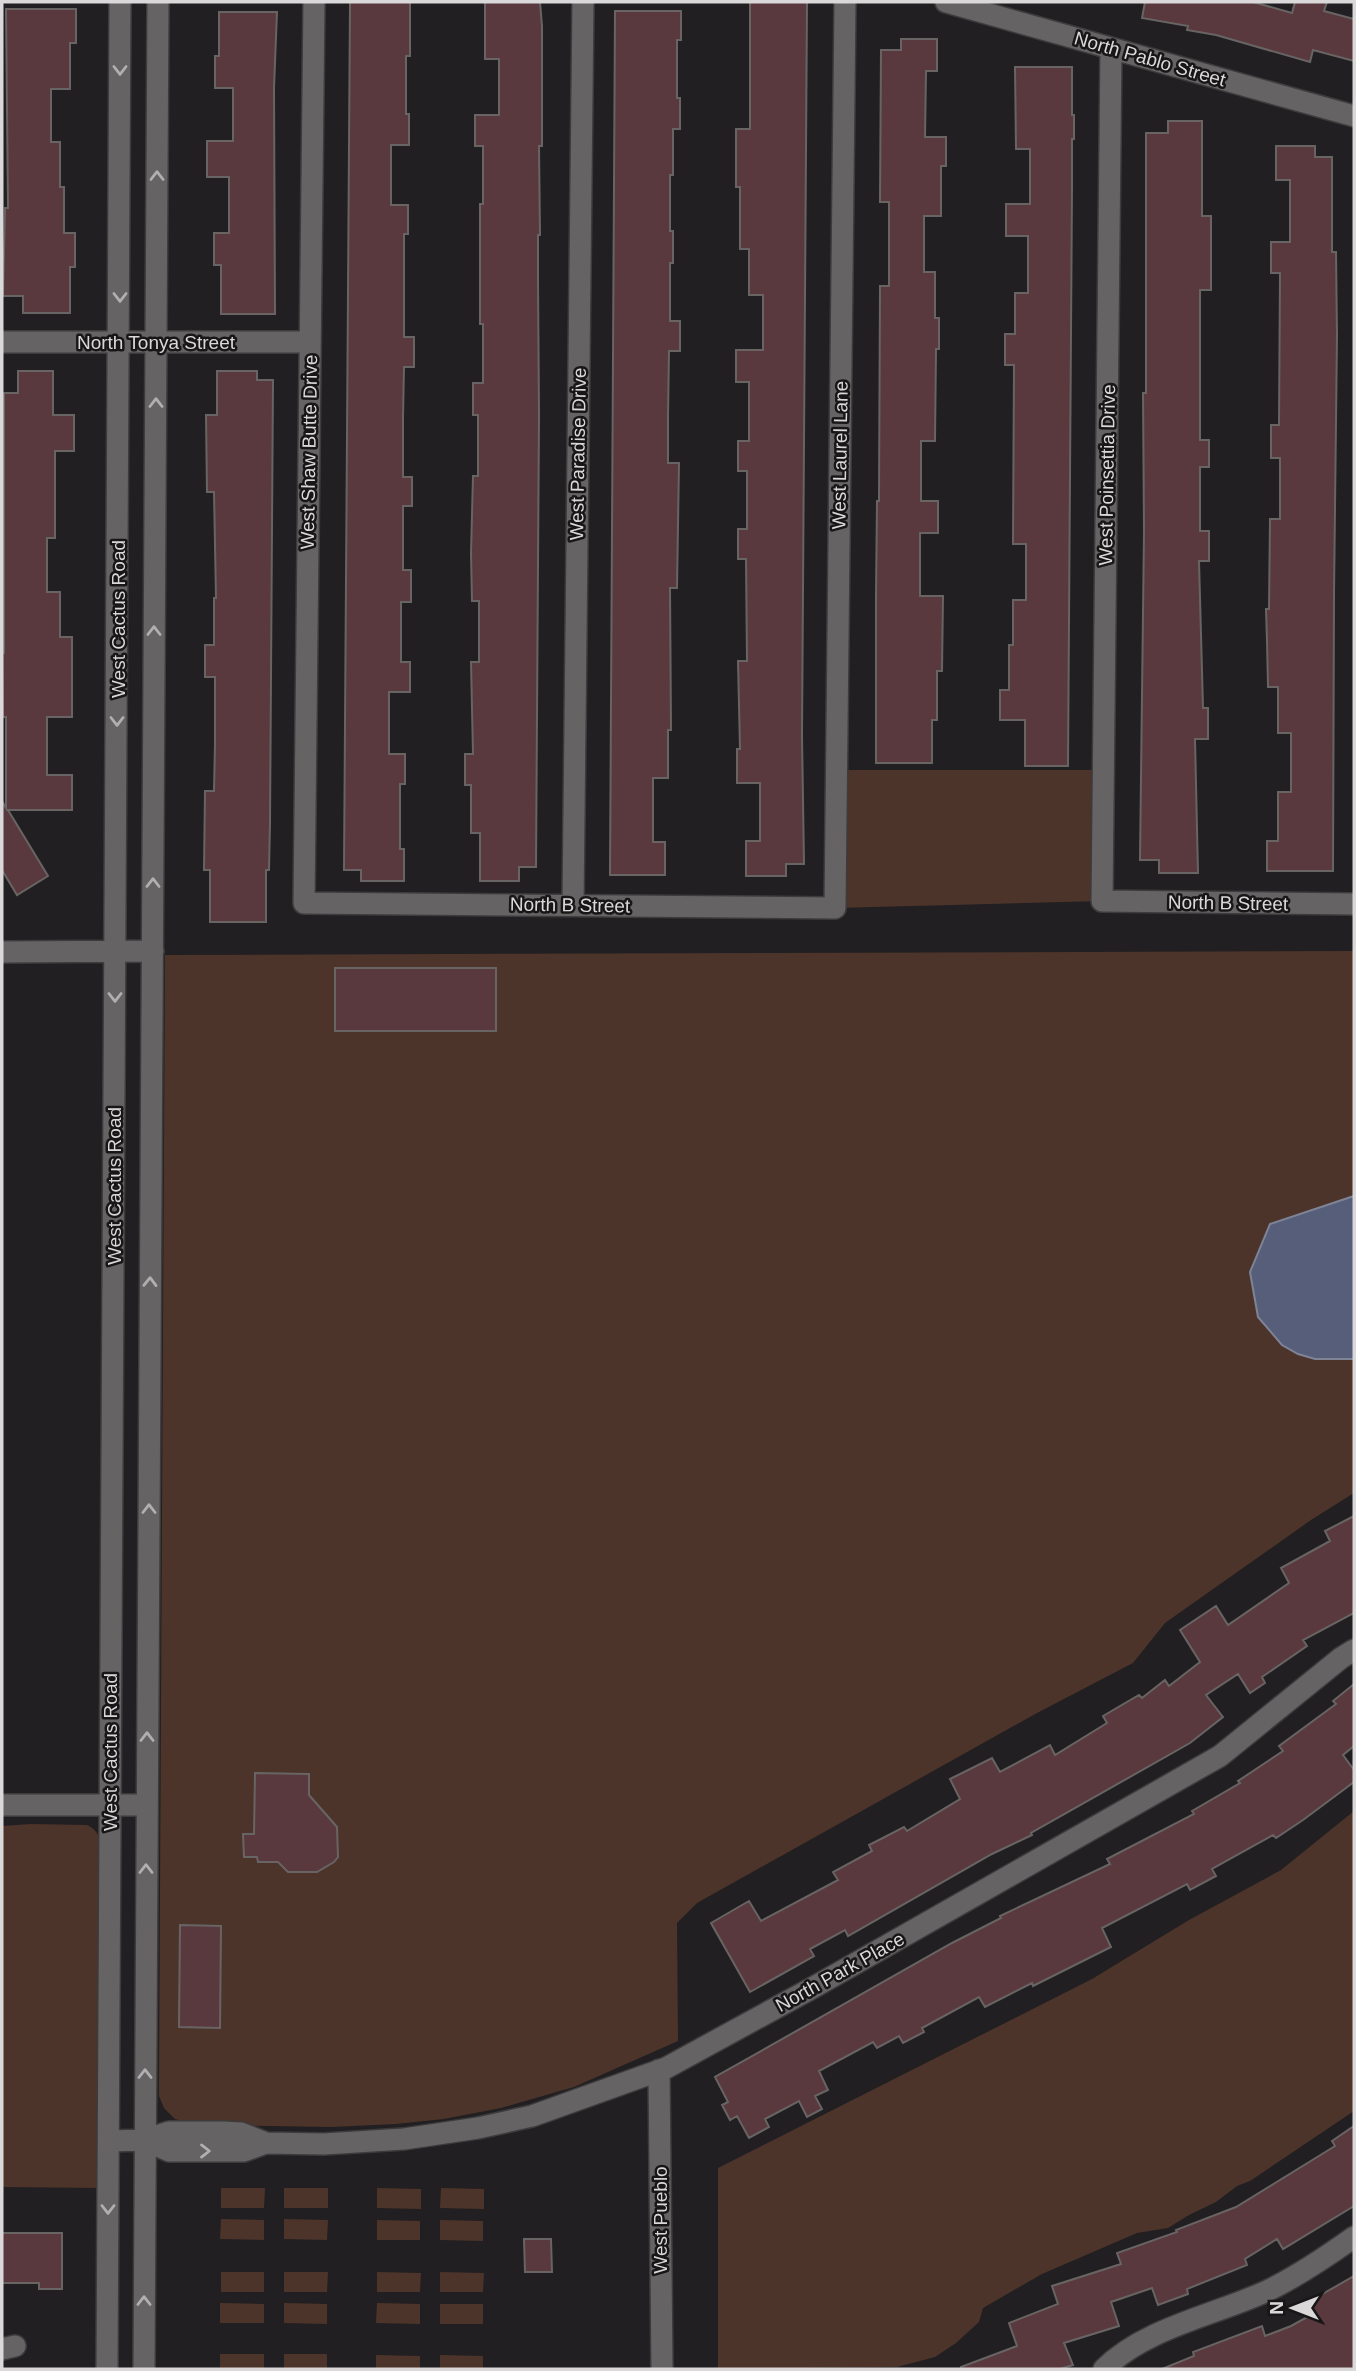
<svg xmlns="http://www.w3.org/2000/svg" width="1356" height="2371" font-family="Arial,sans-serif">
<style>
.green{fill:#4c342a}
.water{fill:#565e7a;stroke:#7e8396;stroke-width:2}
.building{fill:#59393d;stroke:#686464;stroke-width:2}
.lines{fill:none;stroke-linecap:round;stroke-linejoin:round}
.minor-casing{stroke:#3d3b3c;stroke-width:24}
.minor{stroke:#666365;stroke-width:21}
.oneway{stroke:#b1afb0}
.labels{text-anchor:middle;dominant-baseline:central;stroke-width:5;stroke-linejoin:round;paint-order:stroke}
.street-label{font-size:19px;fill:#dad8d9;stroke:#181617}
</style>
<rect width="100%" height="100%" fill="#211f21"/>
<path class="green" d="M837 770H1103L1102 901 836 908Z
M1354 951V1493L1311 1520 1165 1623 1133 1663 1037 1713 697 1903 677 1923 678 2041 574 2087 501 2108 444 2119 396 2124 331 2127 197 2125 175 2119 164 2108 159 2096V2079L165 955Z
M1354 1811V2111L1250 2181 1237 2186 1216 2202 1189 2215 1168 2228 1137 2233 1042 2274 983 2308 979 2322 956 2343 935 2357 897 2367 718 2369V2168L1092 1979 1189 1920 1281 1870Z
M31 1824 87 1825C95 1829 99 1834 101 1843L100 2188 2 2187V1826Z
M221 2188H265L264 2208H221Z
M284 2188H328V2208H284Z
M377 2188 421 2189V2209L377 2208Z
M441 2188 484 2189V2209L440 2208Z
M221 2219 264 2220V2240L220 2239Z
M284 2219 328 2220 327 2240 284 2239Z
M377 2220 420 2221V2240H377Z
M440 2220 483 2221V2241L440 2240Z
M221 2272H264V2292H221Z
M284 2272H328L327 2292H284Z
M377 2272 421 2273 420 2292H377Z
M440 2272 484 2273 483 2292H440Z
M220 2303 264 2304V2323H220Z
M284 2303 327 2304V2324L284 2323Z
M377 2303 420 2304V2324L376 2323Z
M440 2304H483V2324H440Z
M220 2354H264V2369H220Z
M284 2354H327V2369H284Z
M376 2355 420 2356V2369H376Z
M440 2355 483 2356V2369H440Z"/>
<path class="water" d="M1354 1196V1359H1315L1298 1354 1282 1345 1258 1317 1250 1272 1270 1224Z"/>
<path class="building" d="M350 2H410V56H406V114H409V145H391V205H408V234H404V337H414V367H404L403 418V477H412V506H403V570H411V602H401V662H410V692H389V754H405V784H400V849H404V881H361V870H344Z
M485 2H540L542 26V146H539L540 235H538V280L539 415 536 867H519V881H480V833H471V785H465V754H473L471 662H479V601H472L471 553 473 476H478V415H473V383H483V324H480V204H483V146H475V115H499V59H485Z
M750 2H807L802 736 804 864H786V876H746V841H760V783H737V749H740L738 661H747L746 559H738V529H747V471H738V441H749V382H736V350H763V295H749V249H740V187H736V129H750Z
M1145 2H1253L1292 13 1295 2H1327L1324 11 1354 19V61L1313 50 1310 62 1216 35 1187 30 1188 26 1142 18Z
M6 9H76V43H70V89H51V142H60V187H64V233H75V267H70V313H23V296H3L5 208H8Z
M615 11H681V40H677V98H680V129H673V175H670V231H673V263H670V321H680V351H669L668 417V463H679L677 588H670L671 730H668V778H653V842H665V875H610Z
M219 12H277L274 88 275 314H221V265H214V233H229V177H207V141H233V88H215V56H219Z
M901 39H937V71H926L925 137H946V166H941V216H924V272H935V318H939V349H936L935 441H921V501H938V533H920V596H943L942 671H937V720H932V763H876V596L877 501H879L880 286H889V202H880L881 50H901Z
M1015 67H1072V115H1074V139H1072V188L1068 766H1025V720H1000V690H1009V645H1013V600H1026V544H1013L1014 365H1005V334H1015V293H1028V236H1006V204H1030V149H1016Z
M1168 121H1202V216H1211V290H1200V440H1209V467H1200V531H1209V561H1199L1203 708H1208V739H1195L1198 873H1159V860H1140L1144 531 1143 393H1146V133H1168Z
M1276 146H1315V157H1332V252H1336L1337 335 1334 595 1333 871H1267V841H1278V792H1291V733H1278V687H1268L1267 641 1266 609H1269L1270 519H1280V458H1271V425H1279L1280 273H1271V242H1290V180H1276Z
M18 371H53V415H74V451H55V538H47V592H60V637H72V717H47V775H72V810H8L48 876 17 895 2 870V801L6 808V717H3L2 653H4V393H18Z
M217 371H257V380H273L270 823 269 870H266V922H210V870H204L205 791H214L215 744V677H205V645H214V598H216L214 492H207L206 415H217Z
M335 968H496V1031H335Z
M1354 1516V1613L1303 1640 1307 1646 1262 1677 1265 1683 1250 1693 1238 1674 1206 1695 1223 1717 1190 1743 1031 1833 1032 1835 992 1854 848 1936 845 1930 810 1949 814 1956 750 1992 711 1923 749 1901 761 1921 838 1880 833 1872 872 1851 869 1845 904 1827 907 1831 960 1799 950 1779 992 1758 1000 1772 1050 1745 1055 1755 1107 1723 1103 1716 1139 1695 1142 1698 1165 1680 1169 1686 1200 1662 1180 1630 1216 1606 1228 1625 1289 1583 1281 1568 1330 1541 1325 1531Z
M1354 1684V1746L1343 1755 1354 1770V1782L1303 1820 1276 1838 1273 1835 1212 1869 1216 1876 1190 1890 1187 1884 1102 1928 1111 1947 1033 1986 1032 1983 985 2007 979 1997 922 2028 924 2032 903 2043 899 2036 877 2048 873 2042 819 2071 828 2090 815 2096 822 2109 807 2117 799 2101 765 2119 769 2127 749 2138 737 2116 730 2120 722 2105 728 2102 715 2077 952 1943 1001 1918 1000 1916 1110 1864 1107 1859 1194 1814 1192 1811 1240 1783 1238 1781 1283 1751 1279 1746 1336 1704 1333 1701Z
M255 1773 309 1774V1795L337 1827 338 1857 334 1862 317 1872H288L278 1862H258L257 1857H244L243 1834H254Z
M180 1925 221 1926 220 2028 179 2027Z
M1354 2126V2206L1283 2249 1277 2239 1245 2259 1247 2265 1187 2289 1188 2294 1158 2305 1152 2288 1111 2302 1119 2326 1064 2343 1073 2365 1060 2369H961V2367L1017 2346 1009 2323 1058 2304 1052 2286 1121 2264 1117 2253 1177 2232 1176 2230 1236 2207 1335 2146 1332 2141Z
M2 2233H62V2289H39V2283H2Z
M524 2239H551L552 2272H525Z
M1354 2276V2369H1162L1194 2356 1193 2352 1262 2326 1265 2336 1291 2326 1311 2315 1305 2304Z"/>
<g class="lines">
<g class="minor-casing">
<path id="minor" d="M314 2 304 903 835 908 845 2
M946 2 1354 116
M1111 48 1102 901 1354 904
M2 342H310
M573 905 583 2
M2 952 153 951
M2 1805H146
M659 2070 662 2369
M144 2140 169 2151H244L266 2143 324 2144 404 2139 478 2128 532 2116 666 2068 814 1987 1220 1756 1341 1658 1354 1650
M109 2141 144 2140 169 2132H223L241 2133 266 2143
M2 2349 15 2346
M107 2369 120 2
M144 2369 158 2
M1104 2369C1145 2328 1215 2315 1267 2291 1298 2276 1326 2257 1354 2237"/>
</g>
<use href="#minor" class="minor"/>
</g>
<defs><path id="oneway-chevron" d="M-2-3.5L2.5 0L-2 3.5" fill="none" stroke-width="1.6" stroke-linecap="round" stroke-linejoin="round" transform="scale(1.75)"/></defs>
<g class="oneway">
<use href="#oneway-chevron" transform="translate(120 70) rotate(90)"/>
<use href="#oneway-chevron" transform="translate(157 176) rotate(-90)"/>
<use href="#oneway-chevron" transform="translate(120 297) rotate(90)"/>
<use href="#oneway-chevron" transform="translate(156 403) rotate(-90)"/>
<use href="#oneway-chevron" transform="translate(154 631) rotate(-90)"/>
<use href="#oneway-chevron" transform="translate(117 721) rotate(90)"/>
<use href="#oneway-chevron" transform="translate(153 883) rotate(-90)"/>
<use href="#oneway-chevron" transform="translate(115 997) rotate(90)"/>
<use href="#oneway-chevron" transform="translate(150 1282) rotate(-89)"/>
<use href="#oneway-chevron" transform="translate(149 1509) rotate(-90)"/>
<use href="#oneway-chevron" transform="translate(147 1737) rotate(-90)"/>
<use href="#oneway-chevron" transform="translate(146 1869) rotate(-90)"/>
<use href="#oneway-chevron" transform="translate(145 2074) rotate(-90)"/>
<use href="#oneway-chevron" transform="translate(205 2151)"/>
<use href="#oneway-chevron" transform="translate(108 2209) rotate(90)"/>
<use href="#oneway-chevron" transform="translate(144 2301) rotate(-90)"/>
</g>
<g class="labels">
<g class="street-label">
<text transform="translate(1150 59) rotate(16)">North Pablo Street</text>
<text x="156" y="342">North Tonya Street</text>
<text transform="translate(309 452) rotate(-89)">West Shaw Butte Drive</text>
<text transform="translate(578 454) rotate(-89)">West Paradise Drive</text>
<text transform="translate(840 455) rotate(-89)">West Laurel Lane</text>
<text transform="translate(1107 475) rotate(-89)">West Poinsettia Drive</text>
<text transform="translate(118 619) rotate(-90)">West Cactus Road</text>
<text transform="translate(1228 903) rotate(1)">North B Street</text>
<text transform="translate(570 905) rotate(1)">North B Street</text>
<text transform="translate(114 1186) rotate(-90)">West Cactus Road</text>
<text transform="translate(110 1752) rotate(-90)">West Cactus Road</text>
<text transform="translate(840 1972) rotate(-29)">North Park Place</text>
<text transform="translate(660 2220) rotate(-90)">West Pueblo</text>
</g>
</g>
<rect width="1356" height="2371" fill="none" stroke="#dad8d9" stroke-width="7"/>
<g transform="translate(1293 2308) rotate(270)" stroke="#181617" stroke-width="5" paint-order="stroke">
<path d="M0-5L12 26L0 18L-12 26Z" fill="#dad8d9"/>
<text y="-10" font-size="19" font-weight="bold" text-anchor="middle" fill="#dad8d9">N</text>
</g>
</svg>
